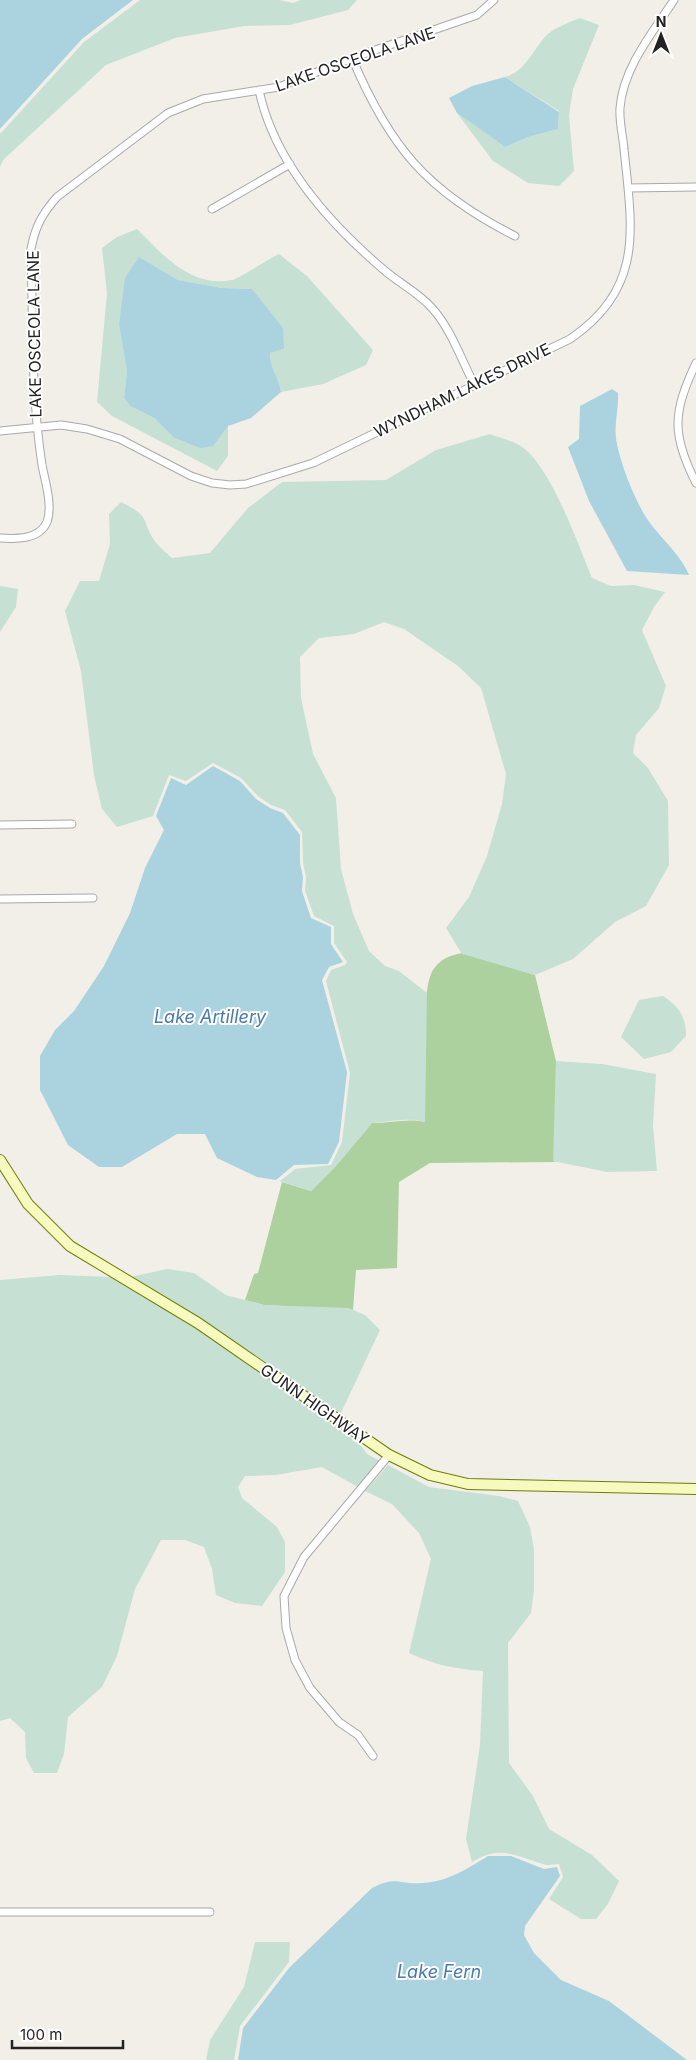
<svg xmlns="http://www.w3.org/2000/svg" width="696" height="2060" font-family="Inter,sans-serif">
<style>
.forest{fill:#add19e}
.wetland{fill:#c6e0d4}
.water{fill:#aad3df}
.lines{fill:none;stroke-linecap:round;stroke-linejoin:round}
.minor-casing{stroke:#a9a9a9;stroke-width:9}
.secondary-casing{stroke:#707d05;stroke-width:12}
.minor{stroke:#fff;stroke-width:7}
.secondary{stroke:#f7fabf;stroke-width:10}
.labels{text-anchor:middle;dominant-baseline:central;stroke-width:4;stroke-linejoin:round;paint-order:stroke}
.street-label{font-size:16px;fill:#222;stroke:#fff}
.water-label{font-size:18px;font-style:italic;fill:#4a7aab;stroke:#fff}
</style>
<rect width="100%" height="100%" fill="#f2efe9"/>
<path class="forest" d="M462 953 535 975 556 1061 555 1162 430 1163 399 1182 397 1268 356 1270 353 1310 264 1305 245 1300 254 1274 258 1273 282 1182 311 1191 334 1168 372 1123C390 1123 408 1118 425 1122 424 1094 420 989 433 970 441 958 449 956 462 953Z"/>
<path class="wetland" d="M140 0H279L293 3 301 0H357L348 10 290 25 244 26 175 38 106 65 3 160 0 167V134L84 42Z
M580 18 599 25 573 89 569 115 574 171 559 186 528 183 493 161 457 113 505 147 528 137 558 129 559 111 505 77C527 71 533 48 548 34 556 27 570 22 580 18Z
M137 229C163 255 191 288 232 280 238 279 270 258 279 254L307 276 373 350 366 365 323 384 281 392C279 376 270 370 270 353L284 349 252 289 222 288 178 280 139 257 119 325 127 371 124 398 130 406 154 418 173 437 228 426V456L217 471 112 416 97 402 107 293 102 248 117 237Z
M490 434C500 438 517 442 525 449 553 473 578 544 592 578L611 586 634 585 665 592 654 607 642 630 666 686 659 708 636 735 633 753 648 768 668 801 669 865 646 906 615 922 573 959 535 975 462 954 446 928 469 897 487 856 502 804 506 774 481 688 458 666 404 629 384 622 354 634 319 638 300 657 301 698 313 754 336 798 341 869 353 914 369 951 385 966 399 971 427 993 425 1122C411 1117 388 1122 372 1123L334 1168 311 1191 280 1181 295 1169 331 1165 342 1142 350 1073 326 981 331 970 345 965 347 962 334 943V926L314 916 305 891 306 877 303 863 302 832 285 810 271 805 258 796 241 778 213 763 186 781 169 775 153 816 117 827 102 809 94 775 81 671 65 611 80 581H99L110 544 109 514 121 502C153 517 140 522 157 544 161 549 167 553 172 558L210 553 248 508 282 482 386 480 436 450Z
M0 586 18 589 16 607 0 632Z
M663 996C679 1007 686 1016 686 1036L671 1052 644 1059 621 1037 639 1000Z
M556 1061 602 1064 656 1074 653 1126 657 1171 607 1172 553 1161Z
M167 1269 194 1273 226 1295 264 1305 349 1308 365 1315 380 1330 339 1417 130 1277Z
M59 1275 113 1277 196 1327 359 1443 367 1454 380 1461 358 1487 322 1467 276 1475 245 1476 238 1487 242 1498 277 1527 285 1542V1572L262 1606 235 1603 216 1595 212 1569 204 1547 185 1540H161L135 1589 117 1656 102 1687 68 1717 64 1754 57 1773H34L26 1758 25 1732 10 1718 0 1721V1280Z
M388 1465 429 1487 499 1496 518 1501 530 1527 534 1549V1590L531 1613 508 1643 509 1763 533 1796 549 1829 592 1855 619 1881 608 1904 596 1919H581L549 1899 563 1877 559 1864C554 1864 548 1866 543 1864 514 1855 500 1845 472 1862L466 1839 480 1745 483 1671C454 1669 436 1665 409 1653L431 1559 419 1533 392 1504 365 1491Z
M255 1942H290L289 1962 240 2026 234 2060H206L210 2040 244 1987Z"/>
<path class="water" d="M0 0H133L82 39 0 129Z
M505 77 559 112 558 129 528 137 505 147 457 113 449 98 472 86Z
M139 257 178 280 222 288 252 289 283 328 284 349 270 353C270 370 279 376 281 392L251 418 228 426 213 446 200 448 173 437 154 418 130 406 124 398 127 371 119 325 125 278Z
M612 389 618 393C619 408 614 424 616 438 619 460 633 495 644 514 657 536 679 551 689 575L627 571 589 501 568 447 579 439 580 406Z
M213 766 240 781 256 799 270 808 283 813 300 835V863L303 877 302 891 311 918 331 927V944L343 962 329 967 322 980 347 1072 339 1142 328 1164 294 1165 276 1180 257 1177 217 1158 205 1134H177L122 1167H99L68 1145 40 1090V1056L55 1030 74 1011 104 966 130 913 145 868 164 830 156 816 171 778 186 785Z
M488 1856H511L544 1869 557 1867 560 1876 525 1926 524 1935 534 1953 561 1980 609 2001 687 2060H238L243 2028 289 1968 372 1888C397 1875 399 1885 422 1883 447 1882 467 1869 488 1856Z"/>
<g class="lines">
<g class="minor-casing">
<path id="minor" d="M352 58C390 148 428 192 515 236
M259 90C274 162 330 224 384 270 399 283 419 293 432 308 451 329 461 359 474 384
M628 188 696 187
M212 209 290 164
M696 363C673 412 671 434 696 483
M0 431 61 425 87 429 120 439 191 476 212 483 230 485 246 484 313 463 570 339C645 288 632 228 624 149 623 136 619 121 620 108 623 68 653 32 674 0
M0 538C16 539 39 540 47 522 53 506 45 481 42 465 31 394 33 321 31 249 35 227 42 214 57 197L168 113 203 99 279 87 352 58 477 15 494 0
M0 825 72 824
M0 899 93 898
M373 1756 358 1735 339 1722 310 1688 295 1660 286 1628 284 1596 304 1557 389 1455
M0 1912H210"/>
</g>
<g class="secondary-casing">
<path id="secondary" d="M0 1160 28 1204 70 1246 198 1323 389 1455 430 1475 468 1484 696 1489"/>
</g>
<use href="#minor" class="minor"/>
<use href="#secondary" class="secondary"/>
</g>
<g class="labels">
<g class="street-label">
<text transform="translate(355 59) rotate(-19)">LAKE OSCEOLA LANE</text>
<text transform="translate(34 334) rotate(-91)">LAKE OSCEOLA LANE</text>
<text transform="translate(462 390) rotate(-26)">WYNDHAM LAKES DRIVE</text>
<text transform="translate(315 1404) rotate(35)">GUNN HIGHWAY</text>
</g>
<g class="water-label">
<text x="210" y="1016">Lake Artillery</text>
<text x="439" y="1971">Lake Fern</text>
</g>
</g>
<g transform="translate(661 35)" stroke="#ffffff" stroke-width="4" paint-order="stroke">
<path d="M0-4L9 19L0 12L-9 19Z" fill="#222222"/>
<text y="-8" font-size="14" font-weight="bold" text-anchor="middle" fill="#222222">N</text>
</g>
<path d="M12 2040v8h111v-8" fill="none" stroke="#222222" stroke-width="2.5"/>
<text x="20" y="2040" font-size="15" fill="#222222" stroke="#ffffff" stroke-width="4" paint-order="stroke">100 m</text>
</svg>
